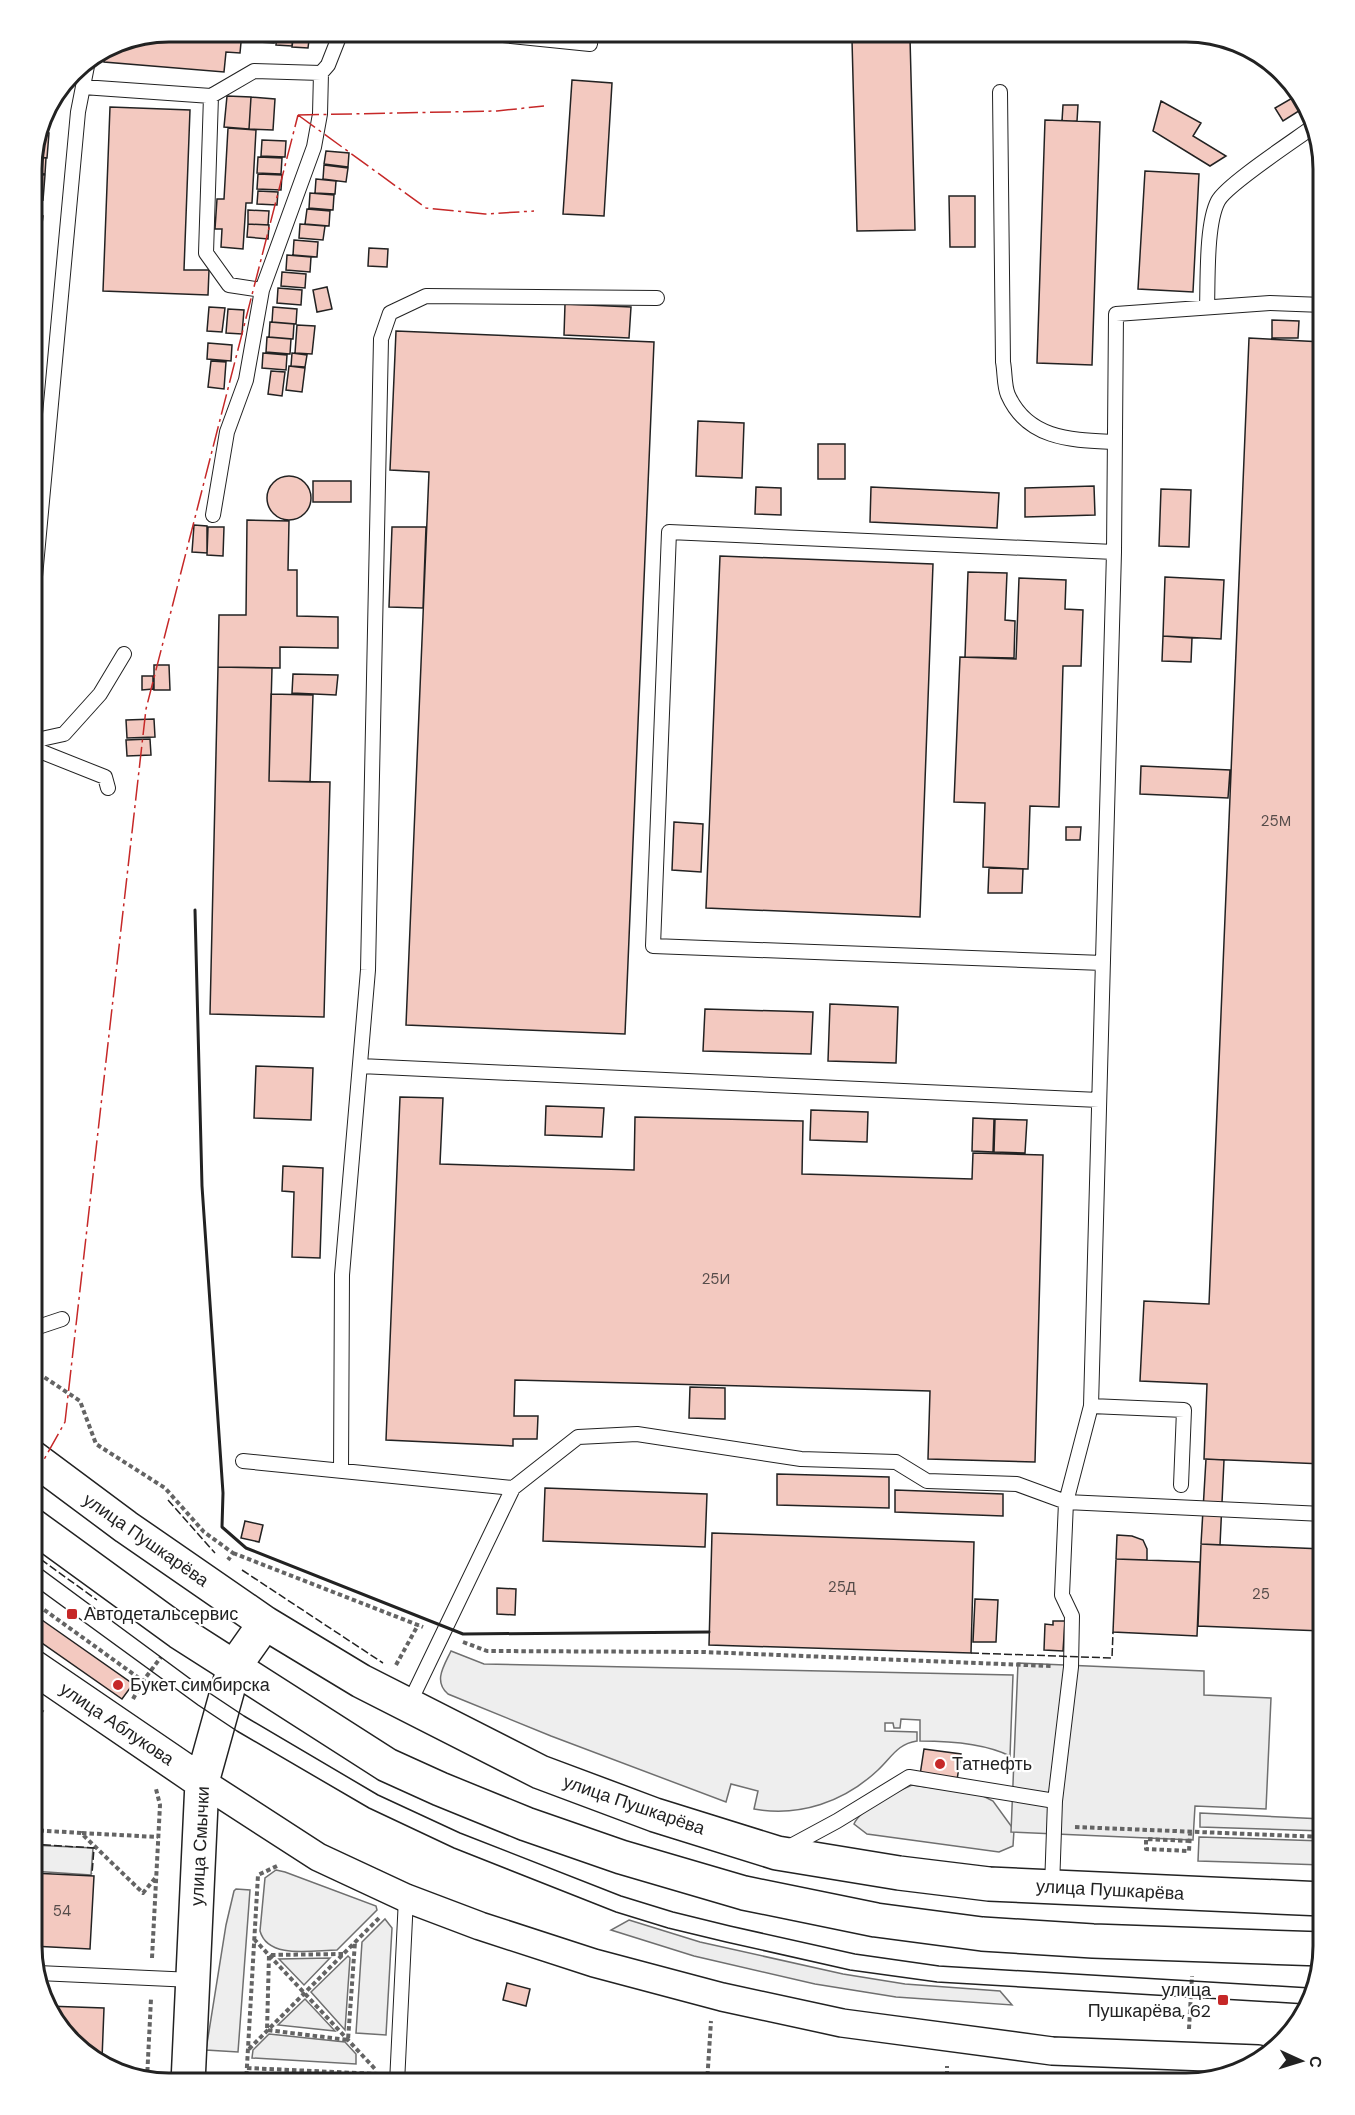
<svg xmlns="http://www.w3.org/2000/svg" width="1355" height="2115" font-family="'DM Sans',sans-serif">
<style>
.green{fill:#eee;stroke:#6f6f6f;stroke-width:1.5}
.parking{fill:#ededed;stroke:#6f6f6f;stroke-width:1.5}
.building{fill:#f3c9c0;stroke:#222;stroke-width:1.5}
.lines{fill:none;stroke-linecap:round;stroke-linejoin:round}
.lane-casing{stroke:#222;stroke-width:16}
.street-casing{stroke:#222;stroke-width:30}
.secondary-casing{stroke:#222;stroke-width:36}
.primary-casing{stroke:#222;stroke-width:36}
.path{stroke:#646464;stroke-width:4;stroke-dasharray:4.5 3;stroke-linecap:butt}
.lane{stroke:#fff;stroke-width:14}
.street{stroke:#fff;stroke-width:27}
.secondary{stroke:#fff;stroke-width:33}
.primary{stroke:#fff;stroke-width:33}
.tram{stroke:#222;stroke-width:1.5}
.fence{stroke:#222;stroke-width:1.5;stroke-dasharray:8 3;stroke-linecap:butt}
.wall{stroke:#222;stroke-width:3}
.power{stroke:#c62828;stroke-width:1.5;stroke-dasharray:21 4.5 3 4.5;stroke-linecap:butt}
.poi-dot{fill:#c62828;stroke:#fff;stroke-width:2}
.labels{text-anchor:middle;dominant-baseline:central;stroke-width:4.5;stroke-linejoin:round;paint-order:stroke}
.number-label{font-size:15px;fill:#564c4a}
.street-label{font-size:18px;fill:#222;stroke:#fff}
.poi-label{font-size:18px;fill:#222;stroke:#fff;text-anchor:start}
.rim{fill:none;stroke:#222;stroke-width:3}
</style>
<rect width="100%" height="100%" fill="#fff"/>
<path class="green" d="M451 1651 484 1664 1013 1675 1010 1756C984 1743 950 1741 920 1741V1720L901 1719 900 1728H894L893 1723H885V1731L917 1732V1741C897 1744 892 1757 878 1770 844 1802 800 1817 754 1809L758 1791 731 1784 726 1802 551 1736 448 1694C433 1681 444 1666 451 1651Z
M912 1785 979 1794 993 1801 1014 1830 1013 1846 999 1852 867 1834 854 1824C860 1809 897 1791 912 1785Z
M1200 1813 1323 1819V1831L1200 1827Z
M1199 1837 1323 1841V1865L1198 1861Z
M32 1845 93 1848 91 1875 32 1871Z
M276 1870 285 1872 376 1906 377 1910 337 1950C314 1950 268 1960 260 1931L265 1878Z
M236 1889 250 1890 238 2052 206 2050 226 1925 234 1891Z
M385 1919 392 1928 386 2035 356 2033 362 1942Z
M348 1956 350 1958 345 2030 311 1992Z
M330 1958 304 1985 279 1959Z
M305 1999 335 2031 278 2025Z
M269 2034 345 2042 356 2054V2064L252 2058 253 2050Z"/>
<path class="parking" d="M1018 1663 1204 1671V1695L1271 1698 1266 1809 1195 1806 1193 1840 1011 1832Z
M629 1920 700 1942 843 1974 905 1984 1000 1991 1012 2005 896 1997 815 1984 694 1956 611 1930Z"/>
<path class="building" d="M169 32H242L240 53 226 52 224 72 104 62 105 50 117 42Z
M243 32H258V41L243 40Z
M260 32H276L274 43 259 42Z
M277 32H293L292 46 276 45Z
M294 32H310L308 48 292 47Z
M910 38 915 230 857 231 852 40Z
M572 80 612 83 604 216 563 214Z
M227 96 251 97 249 129 224 127Z
M251 97 275 99 273 130 249 129Z
M1294 97 1302 109 1283 121 1275 108Z
M1161 101 1201 123 1193 136 1226 156 1210 166 1153 131Z
M1063 105H1078L1077 121H1062Z
M110 107 190 110 184 270H209L208 295 103 291Z
M1045 120 1100 122 1092 365 1037 363Z
M228 128 256 130 252 203H246L243 249 221 247 222 229H215L217 199H224Z
M39 133H49L47 158 33 156Z
M262 140 286 141 285 157 261 156Z
M326 151 349 153 348 167 324 164Z
M33 157 46 158 45 174 32 173Z
M258 157 282 158 281 174 257 173Z
M324 165 348 168 346 182 323 179Z
M1145 171 1199 174 1193 292 1138 289Z
M32 174 45 175 43 200 32 198Z
M258 174 282 175 281 190 257 189Z
M316 179 336 181 335 194 315 193Z
M258 191 278 192 277 205 257 204Z
M310 193 334 195 333 210 309 208Z
M949 196H975V247H950Z
M307 209 330 211 329 226 305 224Z
M248 210 269 211 268 225 248 224Z
M32 215 43 216 40 240 32 239Z
M248 224 269 225 268 239 247 237Z
M300 224 325 226 323 240 299 238Z
M32 239 42 240 40 264H32Z
M294 240 318 242 317 257 293 255Z
M369 248 388 249 387 267 368 266Z
M287 255 311 257 310 272 286 270Z
M282 272 306 274 305 288 281 286Z
M327 287 332 309 317 312 313 290Z
M278 288 302 290 301 305 277 303Z
M565 304 631 307 629 338 564 335Z
M209 307 225 308 222 332 207 331Z
M273 307 297 309 296 324 272 322Z
M228 309 244 310 242 334 226 333Z
M1272 320 1299 321 1298 338H1272Z
M270 322 294 324 293 339 269 337Z
M297 325 315 326 312 354 295 353Z
M396 331 654 342 625 1034 406 1025 429 472 390 470Z
M267 337 291 339 290 354 266 352Z
M1249 338 1323 342V1464L1204 1459 1207 1384 1140 1381 1144 1301 1209 1304Z
M208 343 232 345 231 361 207 359Z
M263 353 287 355 286 370 262 368Z
M292 353 307 355 305 367 291 366Z
M211 361 226 362 224 389 208 387Z
M289 366 305 368 302 392 286 390Z
M271 371 285 372 282 396 268 394Z
M698 421 744 423 742 478 696 476Z
M818 444H845V479H818Z
M267 498a22 22 0 1 1 44 0a22 22 0 1 1-44 0Z
M313 481H351V502H313Z
M1094 486 1095 515 1025 517V488Z
M756 487 781 488V515L755 514Z
M871 487 999 493 997 528 870 522Z
M1161 489 1191 490 1189 547 1159 546Z
M247 520 289 521 288 570H297V616L338 617V648L280 647V668L218 667 219 615H246Z
M194 525 207 526V553L192 552Z
M208 527H224L223 556 207 555Z
M392 527H426L423 608 389 607Z
M720 556 933 564 920 917 706 908Z
M968 572 1007 573 1005 620 1015 621 1014 658 965 657Z
M1165 577 1224 580 1221 639 1163 636Z
M1019 578 1066 580 1065 609 1083 610 1081 666H1063L1059 807 1030 806 1028 869 983 867 985 803 954 802 960 657 1016 659Z
M1163 636 1192 638 1191 662 1162 661Z
M154 665H169L170 690H154Z
M218 667 272 668 269 781 330 782 324 1017 210 1014Z
M293 674 338 675 336 695 292 693Z
M142 676H153V689L142 690Z
M271 694 313 695 310 782 269 781Z
M154 719 155 737 127 738 126 720Z
M150 739 151 755 127 756 126 740Z
M1141 766 1230 770 1228 798 1140 794Z
M674 822 703 824 701 872 672 870Z
M1066 827H1081L1080 840H1066Z
M989 868 1023 869 1022 893H988Z
M830 1004 898 1007 896 1063 828 1061Z
M705 1009 813 1012 811 1054 703 1051Z
M256 1066 313 1068 311 1120 254 1118Z
M400 1097 443 1098 440 1164 634 1170 635 1117 803 1121 802 1174 972 1179 973 1153 1043 1155 1035 1462 928 1459 930 1391 515 1380 514 1416H538L537 1439H513V1446L386 1440Z
M546 1106 604 1108 602 1137 545 1135Z
M811 1110 868 1112 867 1142 810 1140Z
M973 1118 994 1119 993 1152 972 1151Z
M995 1119 1027 1120 1025 1153 994 1152Z
M283 1166 323 1168 320 1258 292 1257 294 1192 282 1191Z
M690 1387 725 1388V1419L689 1418Z
M1206 1459 1224 1460 1220 1545 1201 1544Z
M777 1474 889 1477V1508L777 1505Z
M545 1488 707 1494 705 1547 543 1541Z
M895 1490 1003 1494V1516L895 1512Z
M245 1521 263 1525 259 1542 241 1538Z
M712 1533 974 1542 971 1653 709 1645Z
M1117 1535 1132 1536 1143 1540 1147 1549V1560L1116 1559Z
M1201 1544 1323 1549V1631L1198 1626Z
M1116 1559 1200 1562 1197 1636 1113 1632Z
M497 1588 516 1589 515 1615 497 1614Z
M975 1599 998 1600 996 1642H973Z
M32 1613 133 1684 122 1699 32 1636Z
M1053 1621H1065L1063 1651 1044 1650 1045 1624 1053 1625Z
M924 1749 961 1754 957 1780 920 1775Z
M32 1873 94 1876 90 1949 32 1946Z
M507 1983 530 1989 526 2006 503 2000Z
M46 2006 104 2008 102 2059H99V2063L93 2060Z"/>
<g class="lines">
<g class="lane-casing">
<path id="lane" d="M473 32 590 44
M83 87 211 96 206 253 229 285 262 290 314 147 320 114 321 73
M1000 92 1003 362C1005 372 1004 386 1008 395 1028 440 1073 440 1114 442
M211 96 254 71 321 73 328 65 341 32
M1207 307C1208 279 1206 224 1218 201 1226 185 1295 140 1314 126
M213 515 227 432 246 380 262 290
M32 609 78 112 88 61
M32 741 64 734 100 694 124 654
M32 748 105 777 108 788
M1103 963 653 946 669 532 1114 552
M360 1066 1099 1100
M32 1329 62 1319
M1091 1406 1184 1410 1181 1485
M243 1461 513 1488 578 1437 637 1434 801 1459 896 1462 927 1481 1017 1484 1066 1502 1323 1514
M341 1471 342 1275 368 970 381 339 390 313 426 296 657 298
M408 1706 513 1488
M787 1848 837 1821 909 1777 1055 1801
M1052 1887 1055 1801 1071 1667 1072 1616 1062 1595 1066 1502 1091 1406 1114 552 1116 314 1270 303 1323 305
M38 1973 193 1980
M397 2083 406 1898"/>
</g>
<g class="street-casing">
<path id="street" d="M202 1782 318 1857 406 1898 480 1926 594 1963 722 1997 842 2023 1052 2051 1258 2059"/>
</g>
<g class="secondary-casing">
<path id="secondary" d="M32 1666 202 1782
M188 2083 202 1782 234 1667"/>
</g>
<g class="primary-casing">
<path id="primary" d="M32 1457 126 1527 265 1623 361 1681 540 1772 655 1815 777 1853 899 1873 989 1884 1323 1899
M32 1525 179 1632 387 1765 440 1789 526 1824 621 1857 744 1893 876 1920 982 1934 1093 1941 1323 1949
M234 1667 265 1623"/>
</g>
<path class="path" d="M32 1369 80 1401 96 1444 165 1488 204 1532 233 1553 228 1560
M233 1553 423 1627
M32 1601 143 1681 161 1657
M463 1642 487 1651 704 1652 1051 1666
M396 1665 418 1625
M133 1699 143 1681
M32 1726 43 1709
M1075 1827 1323 1837
M32 1830 81 1833 143 1893 156 1877
M82 1833 158 1837
M1190 1841 1146 1839V1849L1189 1851 1190 1833
M254 1939 376 2070
M343 1954 269 1955 267 2030 348 2040 355 1942
M152 1958 160 1805 156 1789
M1189 2029 1192 1976
M249 2049 381 1916
M247 2068 378 2074
M418 2076 598 2083
M147 2079 151 1999
M246 2083 258 1875 277 1866
M707 2083 711 2021
M947 2083V2066"/>
<use href="#lane" class="lane"/>
<use href="#street" class="street"/>
<use href="#secondary" class="secondary"/>
<use href="#primary" class="primary"/>
<path class="tram" d="M32 1562 208 1692 244 1716 378 1795 460 1833 621 1896 673 1912 730 1926 855 1954 939 1966 1311 1988
M32 1584 198 1705 237 1731 369 1808 454 1848 616 1912 668 1928 726 1942 850 1970 937 1982 1306 2004"/>
<path class="fence" d="M168 1500 215 1553
M32 1553 97 1600
M242 1570 383 1663
M971 1653 1112 1658 1113 1632
M32 1844 94 1848 92 1874"/>
<path class="wall" d="M195 910 202 1186 223 1493 222 1527 246 1548 463 1634 709 1632"/>
<path class="power" d="M298 115 426 208 485 214 534 211
M298 115 497 111 544 106
M32 1481 65 1422 146 709 298 115"/>
</g>
<g class="poi-dot">
<rect x="66" y="1608" width="12" height="12" rx="3"/>
<circle cx="118" cy="1685" r="6"/>
<circle cx="940" cy="1764" r="6"/>
<rect x="1217" y="1994" width="12" height="12" rx="3"/>
</g>
<g class="labels">
<g class="number-label">
<text x="1276" y="821">25М</text>
<text x="716" y="1279">25И</text>
<text x="842" y="1587">25Д</text>
<text x="1261" y="1594">25</text>
<text x="62" y="1911">54</text>
</g>
<g class="street-label">
<text transform="translate(146 1540) rotate(35)">улица Пушкарёва</text>
<text transform="translate(117 1724) rotate(34)">улица Аблукова</text>
<text transform="translate(634 1805) rotate(19)">улица Пушкарёва</text>
<text transform="translate(200 1846) rotate(-87)">улица Смычки</text>
<text transform="translate(1110 1890) rotate(3)">улица Пушкарёва</text>
</g>
<g class="poi-label">
<text x="84" y="1614">Автодетальсервис</text>
<text x="130" y="1685">Букет симбирска</text>
<text x="952" y="1764">Татнефть</text>
<text x="1211" y="1990" text-anchor="end">улица<tspan x="1211" dy="21">Пушкарёва, 62</tspan></text>
</g>
</g>
<path d="M0 0H1355V2115H0ZM169 42H1186A127 127 0 0 1 1313 169V1946A127 127 0 0 1 1186 2073H169A127 127 0 0 1 42 1946V169A127 127 0 0 1 169 42Z" fill="#fff" fill-rule="evenodd"/>
<path class="rim" d="M169 42H1186A127 127 0 0 1 1313 169V1946A127 127 0 0 1 1186 2073H169A127 127 0 0 1 42 1946V169A127 127 0 0 1 169 42Z"/>
<g transform="translate(1301 2061) rotate(94)" stroke="#ffffff" stroke-width="4.5" paint-order="stroke">
<path d="M0-4.5L10 22L0 15L-10 22Z" fill="#222222"/>
<text y="-9" font-size="16" font-weight="bold" text-anchor="middle" fill="#222222">С</text>
</g>
</svg>
